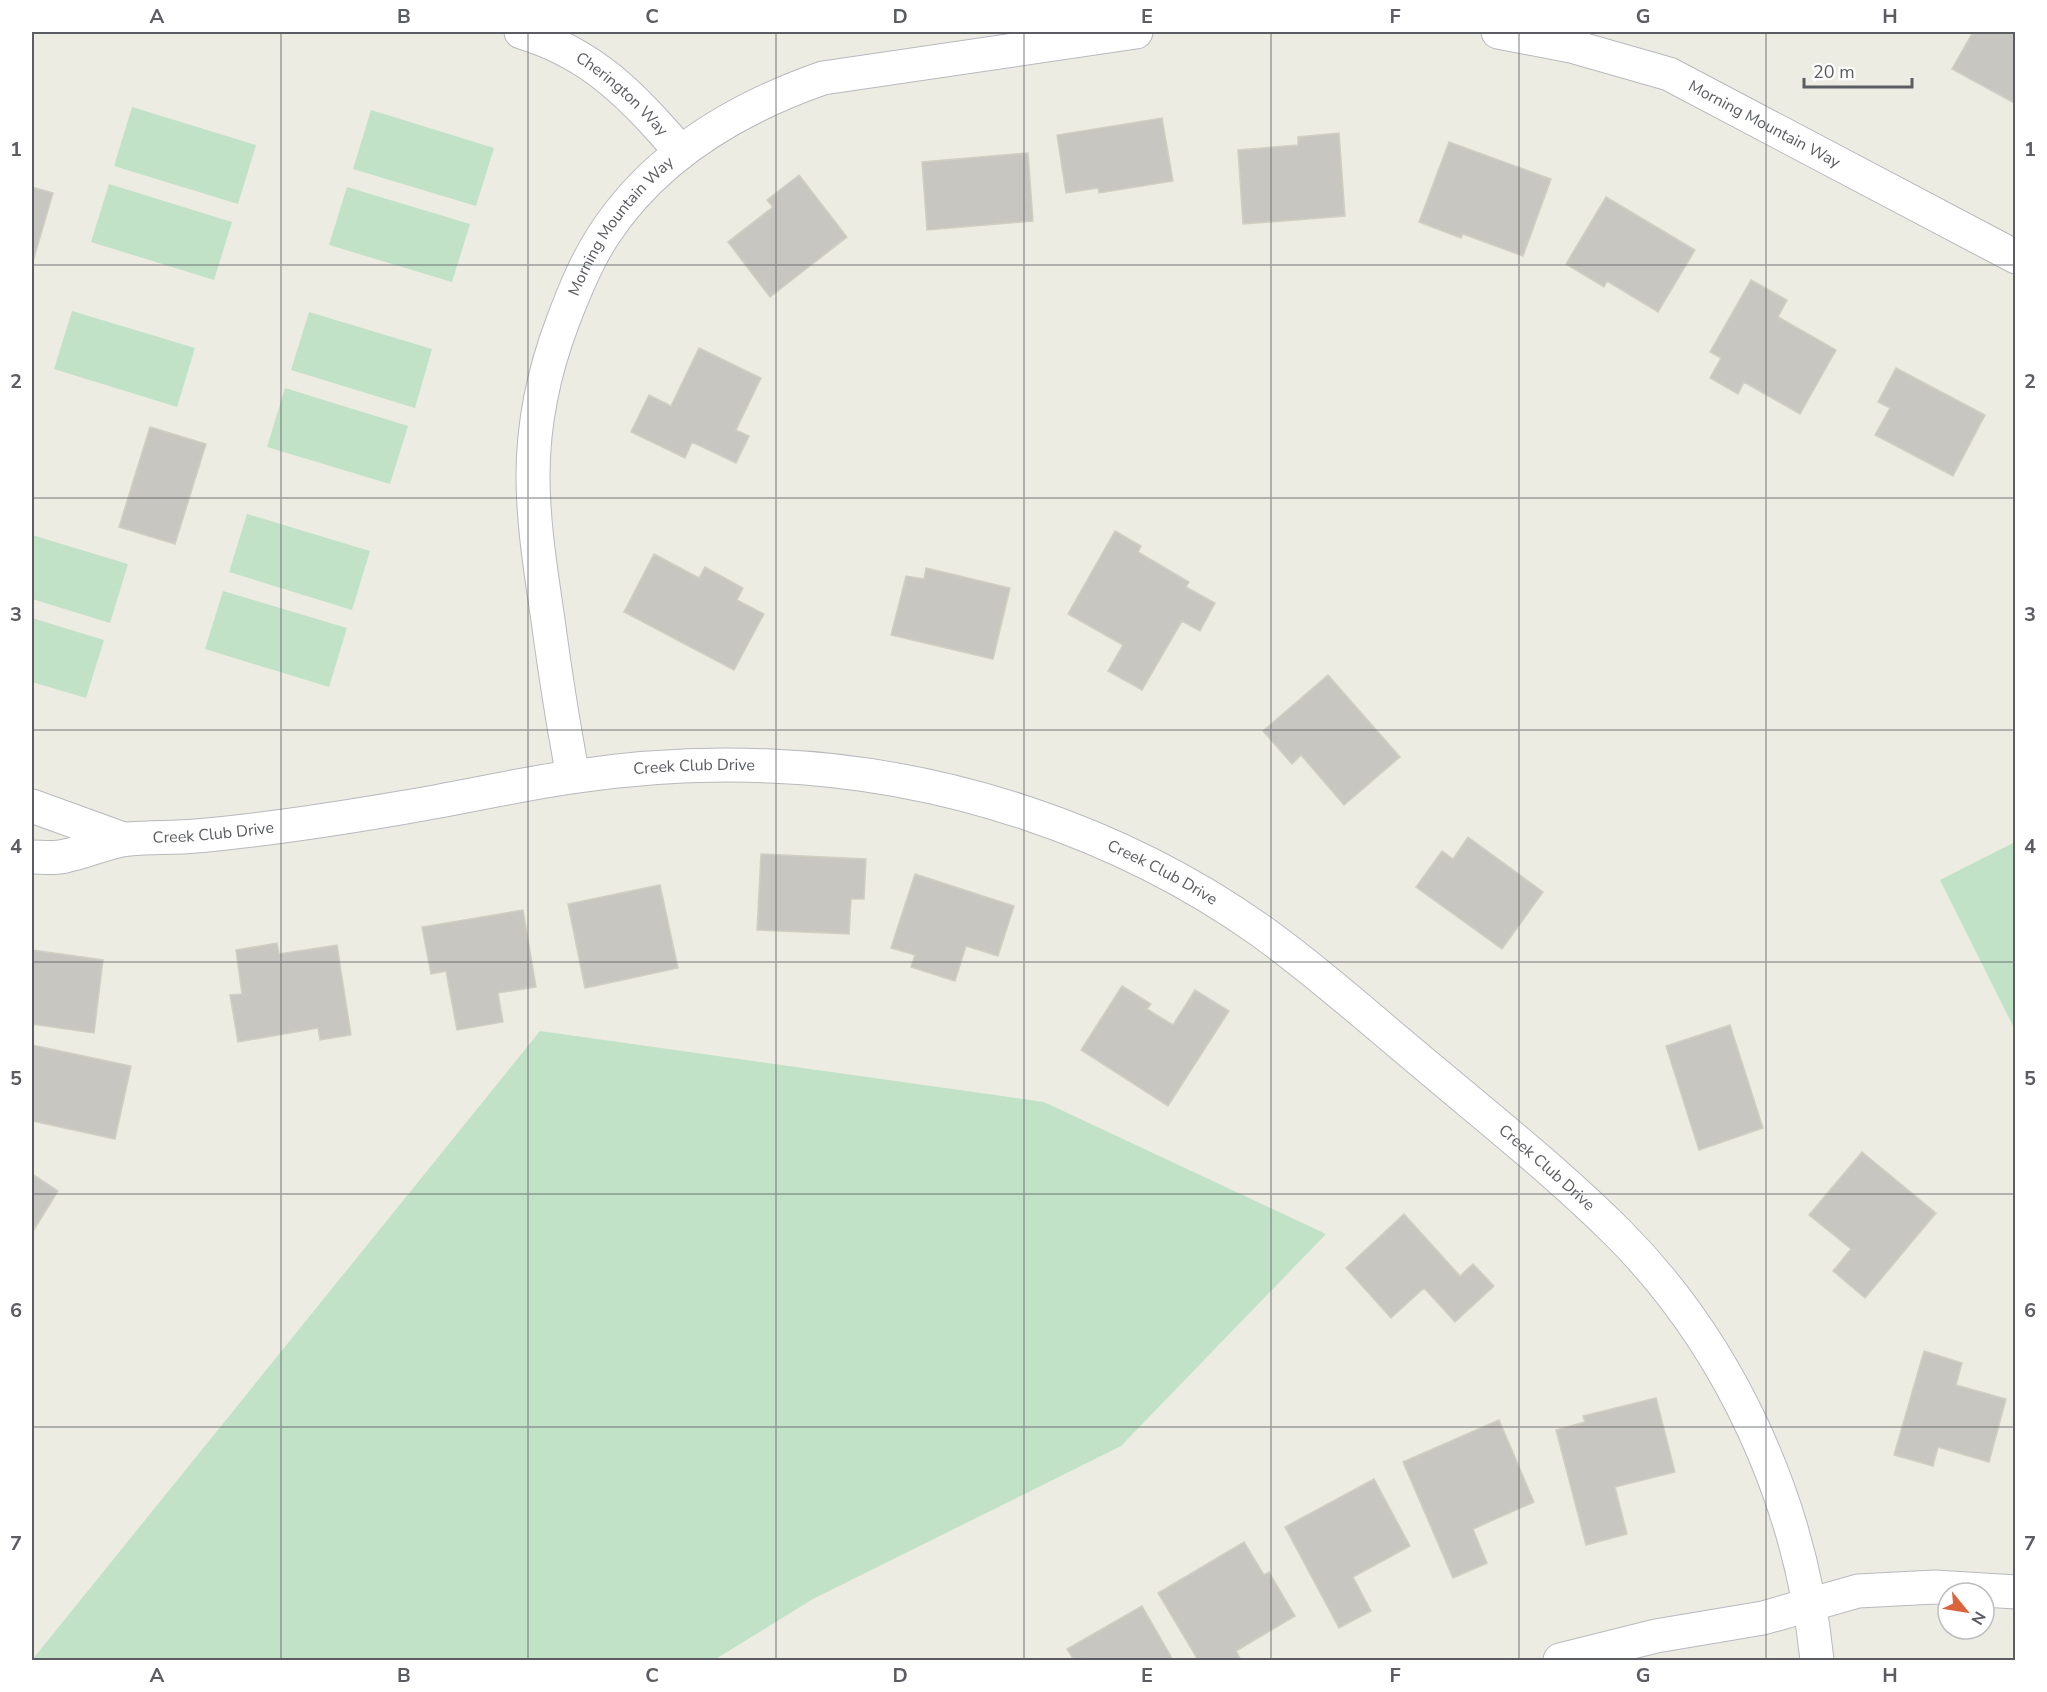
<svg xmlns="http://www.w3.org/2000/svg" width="2047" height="1692" font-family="'Nunito Sans',sans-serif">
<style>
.green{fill:#c1e2c7}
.building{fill:#c8c6c0;stroke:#d1cfc2;stroke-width:1.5}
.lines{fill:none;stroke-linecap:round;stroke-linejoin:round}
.minor-casing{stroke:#b8b9be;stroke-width:35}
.minor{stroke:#fff;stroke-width:33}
.grid{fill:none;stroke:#5b5d62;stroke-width:1.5;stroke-opacity:0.55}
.labels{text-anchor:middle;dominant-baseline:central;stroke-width:6;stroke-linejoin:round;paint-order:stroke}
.street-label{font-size:16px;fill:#5b5d62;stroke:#fff}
.neatline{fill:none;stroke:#5b5d62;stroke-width:2}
.grid-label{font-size:20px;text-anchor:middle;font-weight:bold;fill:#5b5d62}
</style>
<rect width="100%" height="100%" fill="#ecece3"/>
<path class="green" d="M132 107 256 145 238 204 114 166Z
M371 110 494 148 476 206 353 169Z
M109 184 232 222 214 280 91 242Z
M347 187 470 224 452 282 329 245Z
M72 311 195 348 177 407 54 369Z
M309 312 432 349 415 408 291 370Z
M285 388 408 426 390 484 267 447Z
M247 514 370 551 352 610 229 572Z
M32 535 128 564 110 623 32 599Z
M223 591 347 628 329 687 205 649Z
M32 618 104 640 86 698 32 682Z
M2015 842V1030L1940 880Z
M540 1031 1044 1102 1326 1234 1121 1446 813 1599 714 1660H32Z"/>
<path class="building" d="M1973 32H2016V104L1952 69Z
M1162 118 1173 181 1099 193 1098 188 1066 193 1057 135Z
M1339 133 1345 216 1243 224 1238 150 1298 145V137Z
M1449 142 1551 179 1523 256 1463 234 1461 238 1419 222Z
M1028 153 1033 221 927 230 922 162Z
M799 175 847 237 770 297 728 242 773 207 767 200Z
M32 187 53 193 32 265Z
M1606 197 1695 250 1658 312 1607 281 1604 287 1566 264Z
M1751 280 1787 300 1778 317 1836 350 1800 414 1744 382 1738 394 1710 378 1721 358 1710 352Z
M699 348 761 378 736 430 749 436 736 463 692 442 685 458 631 432 649 395 671 406Z
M1896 368 1985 415 1953 476 1875 435 1890 408 1878 402Z
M150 427 206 444 175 544 119 527Z
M1115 531 1141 546 1138 552 1189 582 1186 587 1215 603 1200 631 1182 621 1142 690 1108 671 1123 645 1068 614Z
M654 554 699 578 705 567 743 588 737 600 764 614 734 670 624 612Z
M926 568 1010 588 993 659 891 635 906 576 924 579Z
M1328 675 1400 757 1344 805 1301 755 1292 764 1263 731Z
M1468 837 1543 892 1502 949 1416 887 1442 851 1453 859Z
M761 854 866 859 864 899H851L849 934 757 930Z
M915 874 1014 906 998 956 966 946 955 981 911 967 915 955 891 948Z
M660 885 678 968 585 988 568 904Z
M523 910 536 987 498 993 503 1022 457 1030 446 971 431 974 422 927Z
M277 943 279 954 337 945 351 1035 320 1040 318 1028 238 1042 230 995 242 994 236 950Z
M32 950 103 960 94 1033 32 1024Z
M1122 986 1151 1004 1147 1009 1173 1025 1195 990 1229 1011 1168 1106 1081 1050Z
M1730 1025 1763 1128 1699 1150 1666 1046Z
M32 1045 131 1066 115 1139 32 1121Z
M1862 1152 1936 1213 1865 1298 1833 1271 1851 1249 1809 1215Z
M32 1174 58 1191 32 1233Z
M1404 1214 1460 1276 1473 1264 1494 1286 1455 1322 1424 1288 1391 1318 1346 1268Z
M1924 1351 1962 1363 1956 1385 2006 1399 1989 1462 1938 1447 1933 1466 1894 1455Z
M1656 1398 1675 1472 1615 1487 1627 1534 1586 1545 1556 1430 1585 1422 1583 1416Z
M1499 1420 1534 1502 1473 1529 1487 1563 1453 1578 1403 1462Z
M1374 1479 1410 1546 1353 1577 1371 1611 1339 1628 1285 1527Z
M1244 1542 1264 1575 1269 1572 1295 1616 1236 1651 1241 1660H1198L1158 1593Z
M1142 1606 1173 1660H1074L1067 1649Z"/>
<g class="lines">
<g class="minor-casing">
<g id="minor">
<path id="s1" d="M521 32C594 54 633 97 681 152"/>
<path id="s2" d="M1498 32 1571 46 1669 74 2016 257"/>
<path id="s3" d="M573 776C563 724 555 672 548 620 541 572 533 524 533 476 533 423 544 371 563 321 574 292 586 262 603 236 654 157 737 108 823 78L1136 32"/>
<path d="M32 806 123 839"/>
<path id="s4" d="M32 857C42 857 54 859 65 856 87 852 107 841 129 839 151 837 174 838 196 836 266 830 336 819 406 807 461 798 516 785 571 777 636 767 705 763 771 766 944 773 1120 831 1261 931 1322 975 1377 1025 1434 1072 1497 1125 1561 1176 1619 1234 1731 1347 1801 1502 1817 1660"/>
<path d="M1560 1660 1656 1636 1763 1618 1858 1591 1935 1587 2016 1592"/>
</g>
</g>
<use href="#minor" class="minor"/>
</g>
<path class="grid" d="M281 32V1660M528 32V1660M776 32V1660M1024 32V1660M1271 32V1660M1519 32V1660M1766 32V1660M32 265H2016M32 498H2016M32 730H2016M32 962H2016M32 1194H2016M32 1427H2016"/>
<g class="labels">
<g class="street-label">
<text stroke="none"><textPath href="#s1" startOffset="120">Cherington Way</textPath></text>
<text stroke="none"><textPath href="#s2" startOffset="284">Morning Mountain Way</textPath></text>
<text stroke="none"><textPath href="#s3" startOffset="574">Morning Mountain Way</textPath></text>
<text stroke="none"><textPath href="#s4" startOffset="670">Creek Club Drive</textPath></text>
<text stroke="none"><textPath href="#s4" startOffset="184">Creek Club Drive</textPath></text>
<text stroke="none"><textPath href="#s4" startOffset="1156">Creek Club Drive</textPath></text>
<text stroke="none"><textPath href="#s4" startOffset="1642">Creek Club Drive</textPath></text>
</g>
</g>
<rect width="2047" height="1692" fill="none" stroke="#ffffff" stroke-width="66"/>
<g transform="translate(1966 1611) rotate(120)"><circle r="28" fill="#ffffff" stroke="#bdbec0" stroke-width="1.5"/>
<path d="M0-4.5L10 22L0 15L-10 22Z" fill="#da643b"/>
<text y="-9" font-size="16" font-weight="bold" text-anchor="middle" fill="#5b5d62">N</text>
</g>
<path d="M1804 78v9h108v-9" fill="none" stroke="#5b5d62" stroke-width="3"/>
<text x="1813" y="78" font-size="18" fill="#5b5d62" stroke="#ffffff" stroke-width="4.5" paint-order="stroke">20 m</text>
<rect x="33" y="33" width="1981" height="1626" class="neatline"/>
<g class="grid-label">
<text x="157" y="23">A</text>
<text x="404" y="23">B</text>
<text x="652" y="23">C</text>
<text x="900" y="23">D</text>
<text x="1147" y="23">E</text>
<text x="1395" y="23">F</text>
<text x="1643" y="23">G</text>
<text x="1890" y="23">H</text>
<text x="16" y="156">1</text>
<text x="2030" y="156">1</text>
<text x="16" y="388">2</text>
<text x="2030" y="388">2</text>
<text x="16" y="621">3</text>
<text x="2030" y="621">3</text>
<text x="16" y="853">4</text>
<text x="2030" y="853">4</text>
<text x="16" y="1085">5</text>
<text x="2030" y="1085">5</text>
<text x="16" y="1317">6</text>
<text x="2030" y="1317">6</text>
<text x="16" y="1550">7</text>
<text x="2030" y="1550">7</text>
<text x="157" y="1682">A</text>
<text x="404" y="1682">B</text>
<text x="652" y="1682">C</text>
<text x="900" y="1682">D</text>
<text x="1147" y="1682">E</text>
<text x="1395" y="1682">F</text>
<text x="1643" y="1682">G</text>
<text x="1890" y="1682">H</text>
</g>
</svg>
